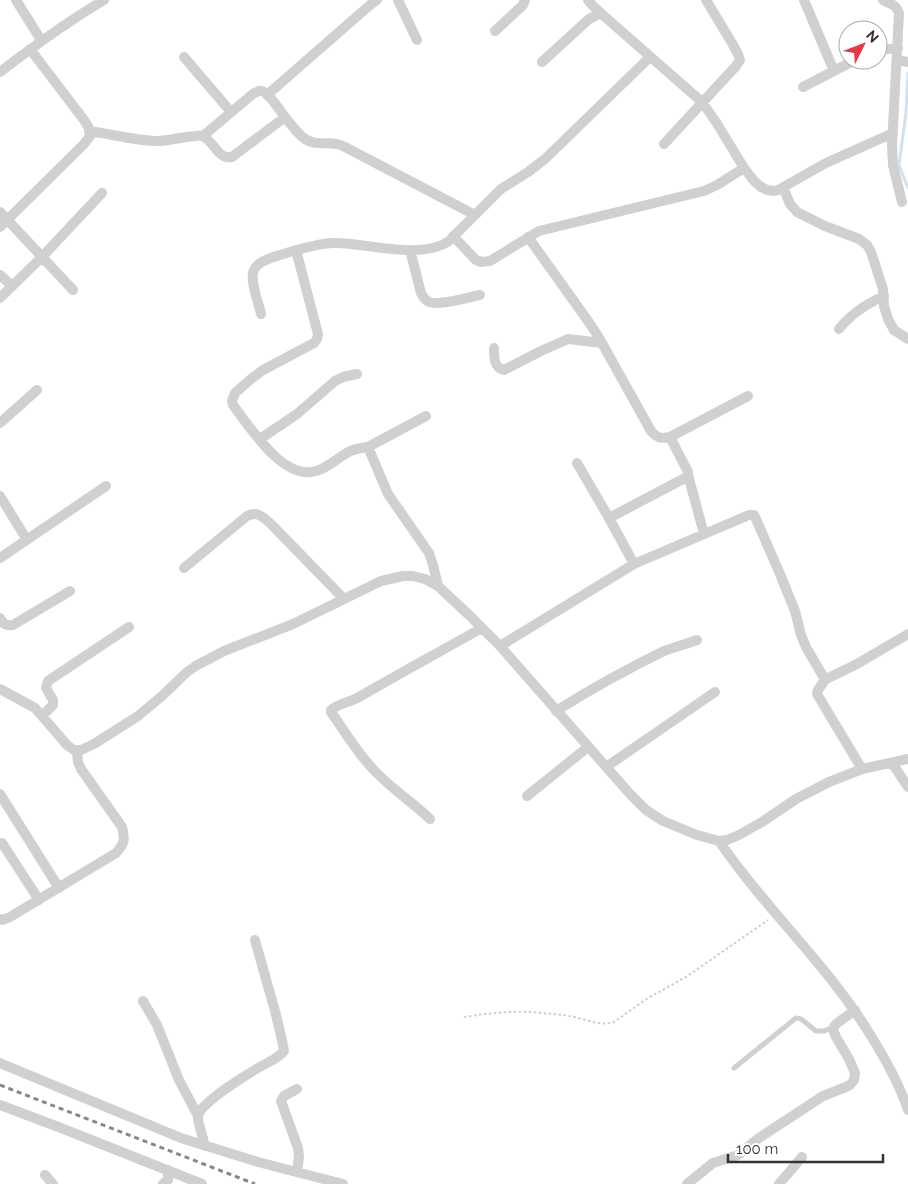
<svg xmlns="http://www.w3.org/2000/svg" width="908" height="1184" font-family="Raleway,sans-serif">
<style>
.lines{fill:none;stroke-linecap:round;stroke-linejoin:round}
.stream{stroke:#cfe2ee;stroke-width:3}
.path{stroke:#cdcdcd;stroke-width:2;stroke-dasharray:2.5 2.5;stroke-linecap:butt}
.lane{stroke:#d0d0d0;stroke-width:5}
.street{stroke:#d0d0d0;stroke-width:10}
.rail{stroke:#888;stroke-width:3;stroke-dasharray:5 4;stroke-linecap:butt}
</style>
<rect width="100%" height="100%" fill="#fff"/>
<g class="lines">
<path class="stream" d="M908 73 906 113 899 165 908 188"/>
<path class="path" d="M464 1017C490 1013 516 1010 542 1013 551 1014 560 1014 569 1016 584 1018 599 1027 614 1022L648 998 686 977 768 920"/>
<path class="lane" d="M734 1068 796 1018 801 1019 816 1031H824L833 1027"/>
<path class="street" d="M16 0 41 40
M398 0 417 40
M588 0 593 6 604 16
M804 0 834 71
M883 0C891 5 895 3 899 13L892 145 893 165 902 202
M495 31 523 5 525 0
M878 50 898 48
M184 57 231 112
M897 60 908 62
M542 62 589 19 599 14 604 16 702 102 716 122 744 168 754 181 761 187 767 190 774 191 778 190 826 163 893 133
M0 72C34 46 67 22 104 0
M803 87 855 60
M267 95 370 5 377 0
M89 131C110 134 134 140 155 141 167 142 193 134 202 136 214 140 217 160 232 157L285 117C294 128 303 143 318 143 329 144 335 142 345 147L475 215
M203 136 254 93C258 92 259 90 262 91 269 93 280 111 285 117
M664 144 736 66 740 60 738 54 732 43 706 0
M783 187 790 204 797 212 825 226 859 239 867 245 871 252 883 289 884 306 888 319 894 330 908 339
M0 212 73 290
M0 227 84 144 90 136 89 128 84 120 30 49
M453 236 476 260 481 262 490 261 539 231 704 191 717 185 744 168
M528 237 588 321 598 336 651 431C657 438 661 439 670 437L748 396
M296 250 318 334 317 339 314 343 263 370 251 379 235 393 232 401 233 405C250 427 283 481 316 471 330 467 340 455 353 450 358 448 363 448 368 447
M410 250 421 293C423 297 425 300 429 302 438 306 469 297 480 295
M0 275 12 286
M0 298 42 257 102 193
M261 314C259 304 249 279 254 270 258 261 271 258 280 255 297 250 314 244 332 243 366 242 420 261 449 241L501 189 528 172 545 159 650 57
M839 329C851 314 866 304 884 296
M494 348C494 357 494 368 504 370L541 351 568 339 602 343
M426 416 368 447 388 494 429 553 433 565 438 586
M0 423 37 390
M260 439 297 414 335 381 343 377 357 374
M577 463 609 518
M688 475 704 534
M0 496 27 540
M0 558 106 486
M634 564 749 515H754L756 519 780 574 795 611 801 635 806 647 824 678C825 685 817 687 817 694L862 769
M184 568 247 516C258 511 261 516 270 523L344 599
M0 618C3 624 6 626 13 625L70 591
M500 646 634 564 609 518 685 478 688 475V472L670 437
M824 680 857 664 908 634
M0 689 35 708 42 716 67 745 74 750H81L94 744 138 716 162 696 187 672 197 665 209 659 224 651 293 624 381 581 403 576H413L425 579 438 586 470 616 500 646 630 794 646 810 663 821 697 835 719 841 727 840 739 835 762 822 796 799 829 782 862 769 908 759
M556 711C591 689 627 669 664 651 675 647 686 644 697 640
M42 716 53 705V700L46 688 48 681 129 627
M892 763 908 787
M606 767 715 692
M0 794 59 888
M527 796 588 747
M430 819C411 801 389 787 372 768 357 752 345 732 333 715L331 712V710C339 703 351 702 359 697 400 673 441 651 482 628
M719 841C766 910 828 965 871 1036 886 1060 899 1083 908 1110
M2 843 39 900
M0 919 3 920 10 917 116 853C125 843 125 840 122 827L81 769 78 762 77 751
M143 1001 157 1025 179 1080 198 1116
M0 1063 181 1138 258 1162 343 1184
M297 1089 284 1096 281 1101 298 1148 299 1157 297 1172
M0 1105 61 1128 202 1184
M205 1146 198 1120C198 1117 198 1116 199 1113 206 1100 244 1076 258 1068 266 1063 278 1059 284 1051L282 1040 275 1011 255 940
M45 1175 53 1184
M163 1184 168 1180V1170
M687 1184 713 1163 738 1155 759 1138 823 1096 846 1087 850 1085 854 1080 855 1073 849 1059 836 1037 833 1030 834 1027 836 1024 855 1010
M779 1184 802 1157"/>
<path class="rail" d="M0 1085 255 1184"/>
</g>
<g transform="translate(863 45) rotate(48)"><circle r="24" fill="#ffffff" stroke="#adadad"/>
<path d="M0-4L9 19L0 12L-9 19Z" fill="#e63946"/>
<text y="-8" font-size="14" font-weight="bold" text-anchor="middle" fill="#333333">N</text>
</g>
<path d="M728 1154v8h155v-8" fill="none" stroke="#333333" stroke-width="2.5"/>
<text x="736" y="1154" font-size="15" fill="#333333" stroke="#ffffff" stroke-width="4" paint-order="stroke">100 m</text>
</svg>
